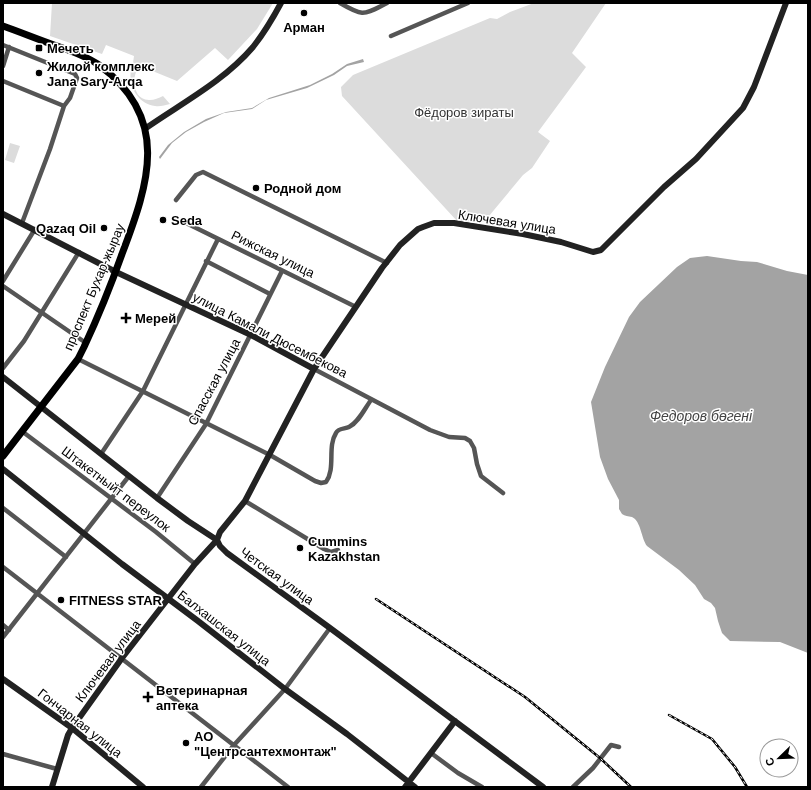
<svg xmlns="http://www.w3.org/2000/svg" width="811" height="790" font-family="Arial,sans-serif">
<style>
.green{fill:#dcdcdc}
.water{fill:#a3a3a3}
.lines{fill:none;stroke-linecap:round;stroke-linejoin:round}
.street{stroke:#555;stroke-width:4.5}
.secondary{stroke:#222;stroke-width:6}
.primary{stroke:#000;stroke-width:7}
.rail-casing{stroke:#000;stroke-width:2.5}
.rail{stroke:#fff;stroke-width:1;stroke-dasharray:3;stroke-linecap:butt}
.poi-dot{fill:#000;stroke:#fff;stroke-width:1.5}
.labels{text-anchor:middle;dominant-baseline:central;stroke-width:3;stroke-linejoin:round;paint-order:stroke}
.poi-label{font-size:13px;font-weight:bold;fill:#000;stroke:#fff;text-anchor:start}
.park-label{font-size:13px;fill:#333;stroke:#fff}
.street-label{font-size:13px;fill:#000;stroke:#fff}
.water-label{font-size:14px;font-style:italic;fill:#444;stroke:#fff}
</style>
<rect width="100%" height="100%" fill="#fff"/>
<path class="green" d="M52 3H273L257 29 228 60 215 48 177 81 133 63 134 56 106 45 102 54 50 36Z
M534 3H606L572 53 586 67 538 132 550 141 532 168 523 175 484 222 457 221 342 96 341 87 353 75 490 18 497 19 510 12Z
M131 70 136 72C132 83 135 101 150 100 154 100 159 98 163 96L170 104C165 105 160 107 155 106 138 104 128 86 131 70Z
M10 143 20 146 14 163 5 160Z"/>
<path class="water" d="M363 59 364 62 347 66 334 75 307 88 266 100 252 109 224 113 204 122 186 132 172 143 160 159 159 157 168 145 184 132 206 119 226 112 252 108 269 98 310 85 332 74 347 64Z
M707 256 741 261 757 262 787 271 808 275V653L780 642 730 641 722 633 718 621 715 608 711 603 704 599 695 585 679 570 647 546C641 538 641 521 632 517 628 516 625 516 622 514L619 509V500L608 479 600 457 591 402 605 367 629 317 640 302 677 267 690 258Z"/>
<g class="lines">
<path class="street" d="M340 3C364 17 363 15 387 3
M391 36 468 3
M3 45 75 74 77 78 70 98 64 106
M3 66 9 47
M3 81 64 106 50 149 22 223
M176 200 196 175 203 172 387 263
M180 220 356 307
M206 261 270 294
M3 281 35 229
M3 286 86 343
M78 359 270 455 315 481 321 483 326 482C336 468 327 447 336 433 338 428 345 429 349 427 359 422 365 408 371 400
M3 368 24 341 79 252
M314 369 430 430 449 437 465 438 470 441 474 448 477 464 481 476 503 493
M23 432 156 532 195 564
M101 454 143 391 218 239
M157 498 206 424 282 271
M245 501 324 549 331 552 338 550
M3 508 66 557
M3 567 288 787
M3 625 9 630
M3 637 129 476
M431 753 458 773 482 787
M3 754 57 769
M201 787 234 745 285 689 330 628
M573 787 593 768 611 745 619 747"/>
<path class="secondary" d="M146 128C182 103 224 81 253 47 264 33 273 18 281 3
M3 214 116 272 251 335 314 369
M3 377 157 498 188 521 217 540 220 546 227 553 330 628 543 787
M3 469 122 564 198 621 285 689 347 734 415 787
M3 679 72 728 143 787
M52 787 68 735 72 728 122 658 195 564 217 540 220 532 245 501 314 369 382 268 400 245 418 229 423 227 434 223H454L523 234 561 242 593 252 601 250 664 187 696 159 743 108 754 87 786 3
M405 787 455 721"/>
<path class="primary" d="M3 26C20 32 37 39 54 45 69 50 86 56 99 65 171 118 149 183 122 254 111 285 98 317 84 347L78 359 3 456"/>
<g class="rail-casing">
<path id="rail" d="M376 599 525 697 600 758 631 787
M669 715 712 739 735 767 747 787"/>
</g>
<use href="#rail" class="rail"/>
</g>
<g class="poi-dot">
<circle cx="304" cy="13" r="4"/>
<rect x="35" y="44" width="8" height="8" rx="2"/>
<circle cx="39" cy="73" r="4"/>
<circle cx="256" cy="188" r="4"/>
<circle cx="163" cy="220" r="4"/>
<circle cx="104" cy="228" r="4"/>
<path d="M124 312h4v4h4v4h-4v4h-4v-4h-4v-4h4z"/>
<circle cx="300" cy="548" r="4"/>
<circle cx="61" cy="600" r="4"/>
<path d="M146 691h4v4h4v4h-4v4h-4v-4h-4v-4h4z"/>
<circle cx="186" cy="743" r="4"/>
</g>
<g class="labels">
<g class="poi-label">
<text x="304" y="27" text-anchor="middle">Арман</text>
<text x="47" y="48">Мечеть</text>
<text x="47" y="66">Жилой комплекс<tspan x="47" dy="15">Jana Sary-Arqa</tspan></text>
<text x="264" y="188">Родной дом</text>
<text x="171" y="220">Seda</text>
<text x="96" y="228" text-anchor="end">Qazaq Oil</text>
<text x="135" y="318">Мерей</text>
<text x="308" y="541">Cummins<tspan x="308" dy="15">Kazakhstan</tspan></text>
<text x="69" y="600">FITNESS STAR</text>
<text x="156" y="690">Ветеринарная<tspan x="156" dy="15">аптека</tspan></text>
<text x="194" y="736">АО<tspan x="194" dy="15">"Центрсантехмонтаж"</tspan></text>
</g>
<g class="park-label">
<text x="464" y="112">Фёдоров зираты</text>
</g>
<g class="street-label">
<text transform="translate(507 222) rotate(9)">Ключевая улица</text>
<text transform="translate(273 254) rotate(26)">Рижская улица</text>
<text transform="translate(94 287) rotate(-67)">проспект Бухар-жырау</text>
<text transform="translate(270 335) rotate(27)">улица Камали Дюсембекова</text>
<text transform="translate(214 382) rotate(-62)">Спасская улица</text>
<text transform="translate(116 489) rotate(37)">Штакетныйт переулок</text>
<text transform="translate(277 576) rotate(36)">Четская улица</text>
<text transform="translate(224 628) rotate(38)">Балхашская улица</text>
<text transform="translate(108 661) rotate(-53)">Ключевая улица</text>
<text transform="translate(80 723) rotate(38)">Гончарная улица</text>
</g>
<g class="water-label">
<text x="701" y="416">Федоров бөгені</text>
</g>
</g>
<rect width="811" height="790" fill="none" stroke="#000000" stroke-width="8"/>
<g transform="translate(779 758) rotate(247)"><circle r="19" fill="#ffffff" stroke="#999999"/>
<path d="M0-3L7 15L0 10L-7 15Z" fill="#000000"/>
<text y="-6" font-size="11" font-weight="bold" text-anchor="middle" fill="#000000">С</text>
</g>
</svg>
